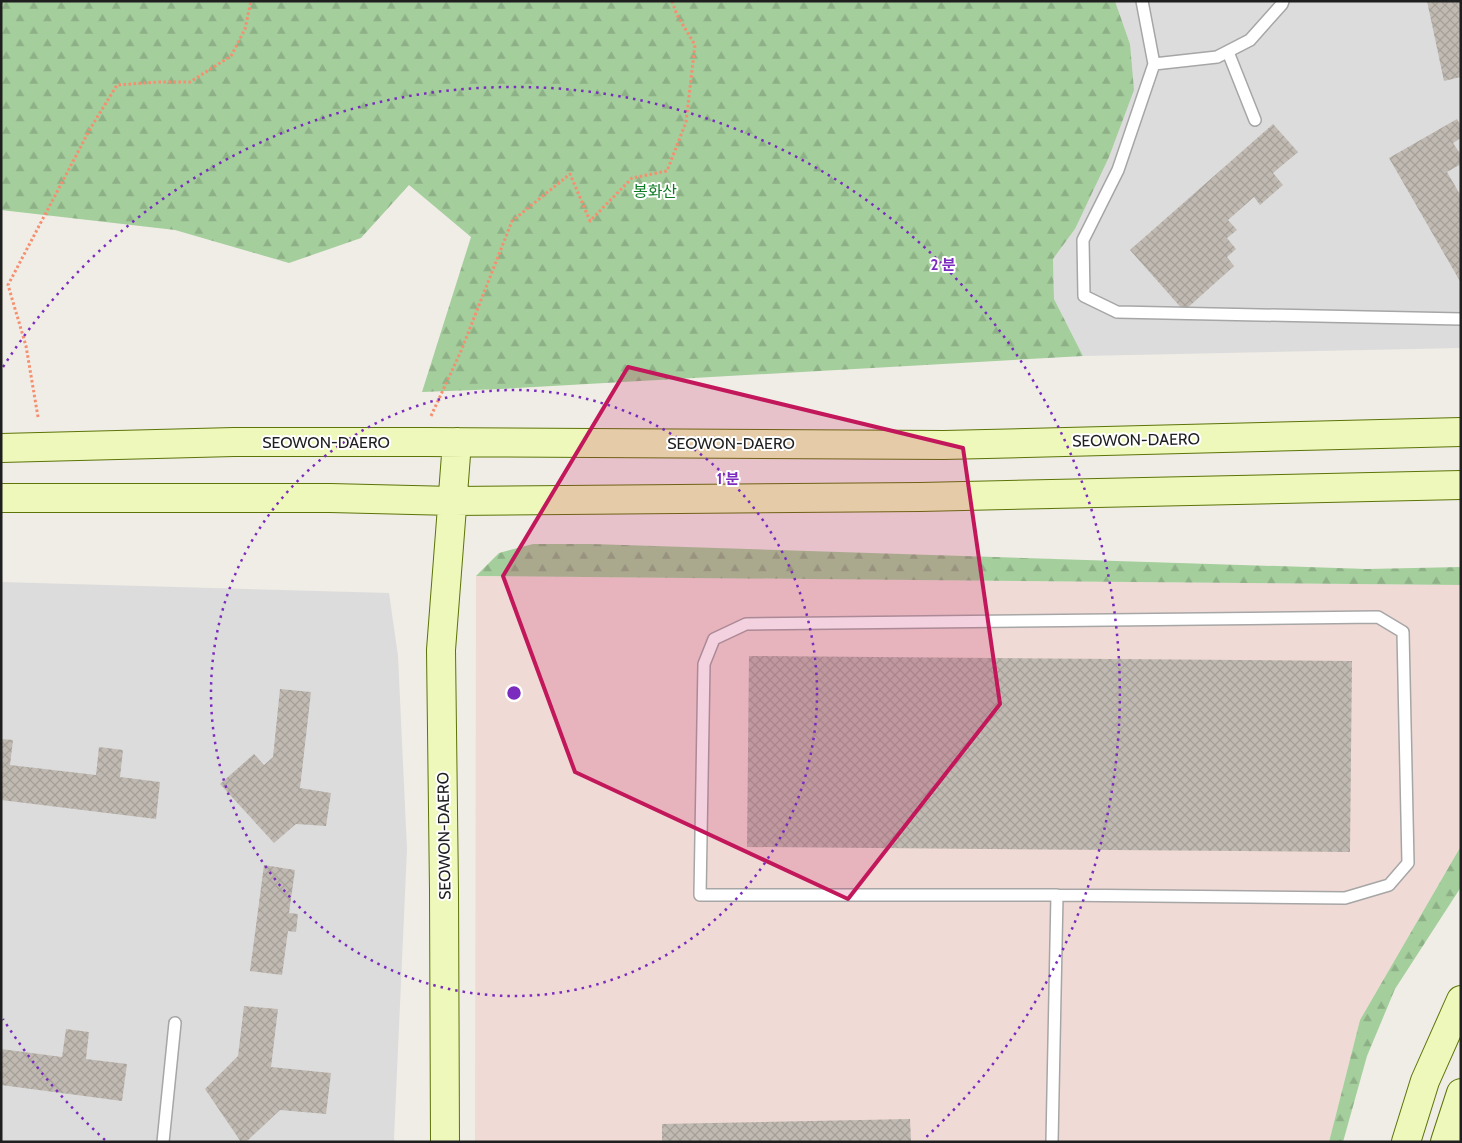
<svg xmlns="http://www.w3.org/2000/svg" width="1462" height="1143" font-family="Cabin,'Noto Sans KR',sans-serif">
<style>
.residential{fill:#dddcdc}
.commercial{fill:#f0dad5}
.forest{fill:url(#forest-firs)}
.building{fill:url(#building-cross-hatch)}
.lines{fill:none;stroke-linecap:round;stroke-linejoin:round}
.lane-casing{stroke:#a6a6a6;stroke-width:14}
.secondary-casing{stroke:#5c7408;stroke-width:30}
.path{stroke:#f68e70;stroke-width:3;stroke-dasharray:2.5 2.5;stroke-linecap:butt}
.lane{stroke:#fff;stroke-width:11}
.secondary{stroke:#eef8bb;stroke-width:28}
.marked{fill:#c2185b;fill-opacity:0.2;stroke:#c2185b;stroke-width:4;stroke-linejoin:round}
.ring{fill:none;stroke:#7b2cbf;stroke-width:2.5;stroke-dasharray:2.5 5}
.labels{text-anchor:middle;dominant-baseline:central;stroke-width:4;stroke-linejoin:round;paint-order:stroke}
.park-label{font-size:16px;fill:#0f7c25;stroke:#fff}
.street-label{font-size:16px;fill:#1f1f1f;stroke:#fff}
.centre{fill:#7b2cbf;stroke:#fff;stroke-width:2.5}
.ring-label{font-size:15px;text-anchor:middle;font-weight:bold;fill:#7b2cbf;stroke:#fff;stroke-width:4;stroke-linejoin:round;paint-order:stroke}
</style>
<defs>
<pattern id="forest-firs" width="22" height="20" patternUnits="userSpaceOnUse" patternTransform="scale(1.25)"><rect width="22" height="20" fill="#a4ce9c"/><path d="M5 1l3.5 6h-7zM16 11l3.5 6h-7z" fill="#8db086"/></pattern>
<pattern id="building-cross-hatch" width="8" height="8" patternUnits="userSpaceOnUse" patternTransform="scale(1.25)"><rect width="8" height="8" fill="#c0bab2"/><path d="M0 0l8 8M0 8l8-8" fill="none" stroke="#a59f99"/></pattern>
</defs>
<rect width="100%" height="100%" fill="#f0ede6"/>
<path class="residential" d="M1115 1H1461V348L1083 356 1054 299 1053 259 1075 229 1130 44Z
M1 582 389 593 398 656 407 849 394 1138 395 1142H1Z"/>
<path class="commercial" d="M476 576 1461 585V846L1360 1020 1329 1142H475Z"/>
<path class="forest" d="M1 1H1115L1130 44 1134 90 1109 157 1075 229 1053 259 1054 299 1083 356 500 389 422 392 471 237 409 185 361 238 289 263 175 230 1 210Z
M533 544H592L1367 569 1461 567V585L476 576 499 553Z
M1461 846V887L1395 989 1367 1056 1343 1142H1329L1360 1020Z"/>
<path class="building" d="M1427 1H1461V77L1444 81Z
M1457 119 1461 126V138L1453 143 1461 155V164L1447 172 1461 196V283L1389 158Z
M1273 124 1298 152 1273 173 1283 185 1260 205 1254 197 1228 220 1237 230 1227 238 1236 249 1227 257 1234 266 1184 311 1130 250Z
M749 656 1352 661 1350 852 747 847Z
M280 689 311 692 300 788 331 793 326 826 296 824 274 843 220 784 254 754 264 765 273 757Z
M1 739 13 740 10 765 96 775 99 747 123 750 120 777 160 782 156 819 1 800Z
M264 865 295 870 289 913 298 914 296 932 288 931 282 975 250 971Z
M244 1006 278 1009 271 1067 331 1073 326 1114 280 1110 246 1142H241L205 1089 238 1056Z
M66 1029 89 1032 86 1059 127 1064 122 1101 1 1085V1049L62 1057Z
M910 1119 911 1142H662V1124Z"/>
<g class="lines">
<g class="lane-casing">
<path id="lane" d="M1142 1 1154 64 1118 170 1083 240 1084 296 1117 312 1461 319
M1228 52 1255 120
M1154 64 1217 57 1250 40 1282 4 1283 1
M1378 617 1403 632 1408 863 1389 885 1345 898 1057 895H700L704 664 714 639 746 624Z
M163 1142 175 1023
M1052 1142 1057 895"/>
</g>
<g class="secondary-casing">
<path id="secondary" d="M1 448 234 442H425L944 445 1461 432
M1 498H330L453 501 920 497 1461 485
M445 1142 444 890 441 650 457 442
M1406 1142 1425 1081 1461 1000
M1445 1142 1461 1093"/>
</g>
<path class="path" d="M431 416 461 351 512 221 570 174 590 221 632 178 667 171 686 122 695 45 677 15 672 1
M38 417 26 346 8 285 90 129 117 85 158 82H190L231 56 245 29 251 1"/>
<use href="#lane" class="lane"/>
<use href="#secondary" class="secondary"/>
</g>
<path class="marked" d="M628 367 963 448 1000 704 848 899 575 772 503 576Z"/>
<g class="ring">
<circle cx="514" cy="693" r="303"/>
<path d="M105 1140A606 606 0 0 1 3 1019M3 367A606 606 0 1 1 923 1140"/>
</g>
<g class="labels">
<g class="park-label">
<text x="655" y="191">봉화산</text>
</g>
<g class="street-label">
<text transform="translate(1136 440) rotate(-1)">SEOWON-DAERO</text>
<text x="326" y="442">SEOWON-DAERO</text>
<text x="731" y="443">SEOWON-DAERO</text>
<text transform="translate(444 836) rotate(-91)">SEOWON-DAERO</text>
</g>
</g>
<circle cx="514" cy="693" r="8" class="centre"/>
<g class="ring-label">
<text x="943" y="270">2 분</text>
<text x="728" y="484">1 분</text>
</g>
<rect width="1462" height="1143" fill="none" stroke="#1f1f1f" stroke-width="5"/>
</svg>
